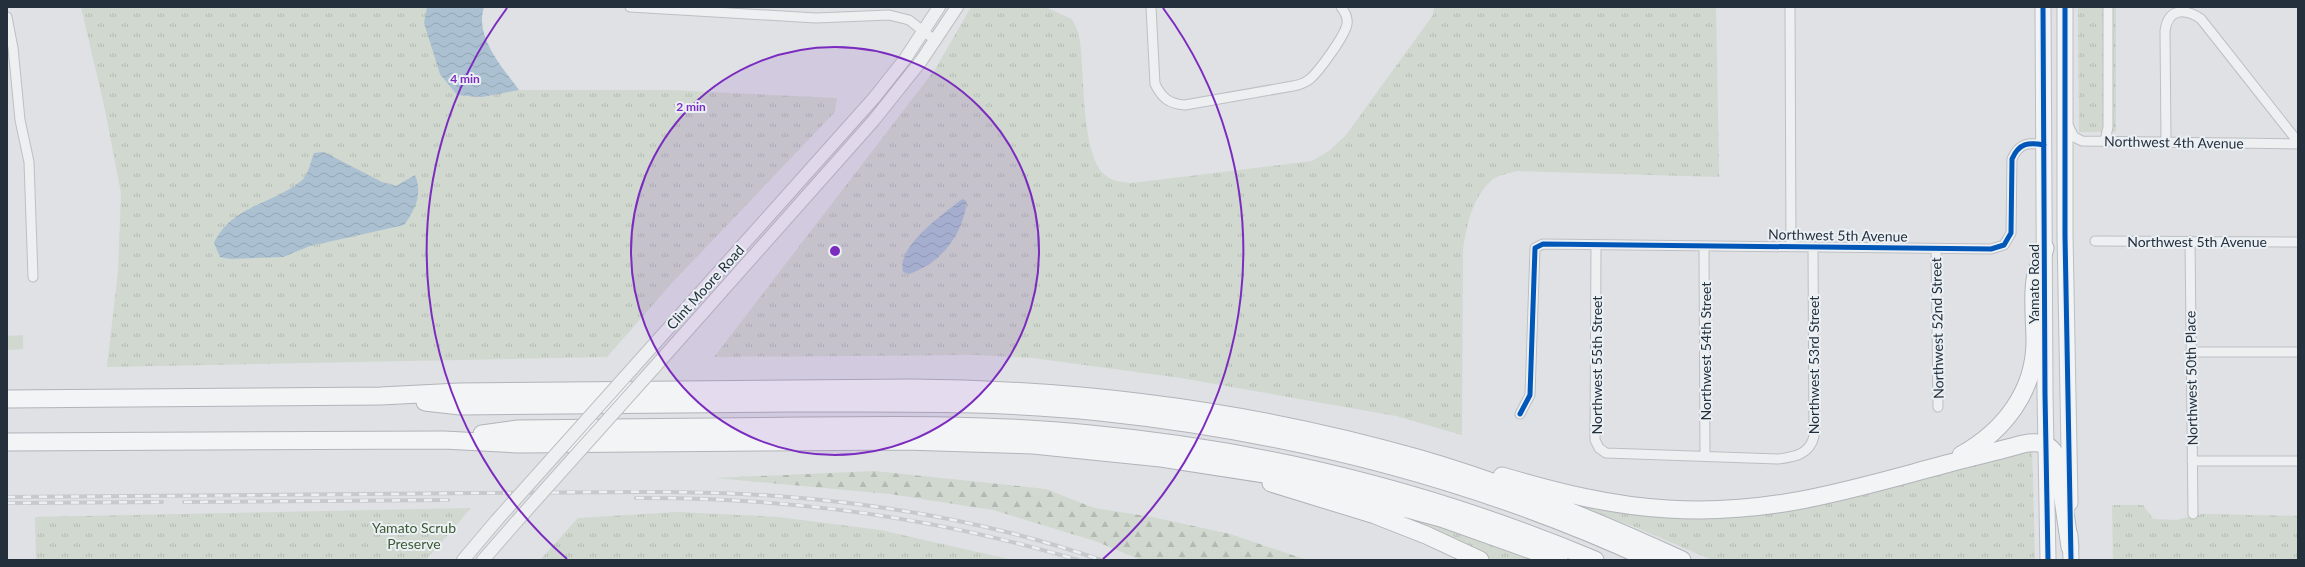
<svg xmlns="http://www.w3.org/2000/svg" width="2305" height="567" font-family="Lato,sans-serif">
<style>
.grass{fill:url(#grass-tufts)}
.forest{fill:url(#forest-firs)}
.park{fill:#d0d8cf}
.water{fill:url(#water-waves)}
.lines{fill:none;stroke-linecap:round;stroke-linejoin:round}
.minor-casing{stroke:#bdbfc2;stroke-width:11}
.tertiary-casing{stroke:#bdbfc2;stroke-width:14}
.primary-casing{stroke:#bbbec2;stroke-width:17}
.motorway-casing{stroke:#b1b4b9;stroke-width:19}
.minor{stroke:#eeeff1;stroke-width:9}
.tertiary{stroke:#eeeff1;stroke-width:12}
.primary{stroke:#f3f4f5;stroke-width:15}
.motorway{stroke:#f3f4f5;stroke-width:17}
.rail-casing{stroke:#c7c9cc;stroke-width:4}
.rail{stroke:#ebf0f5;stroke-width:2.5;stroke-dasharray:8;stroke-linecap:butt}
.tertiary-bridge-casing{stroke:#bdbfc2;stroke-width:14;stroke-linecap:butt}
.tertiary-bridge{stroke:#eeeff1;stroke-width:12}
.cycleway-casing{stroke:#ebf0f5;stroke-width:8}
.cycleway{stroke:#0057b8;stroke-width:5}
.ring{fill:none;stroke:#7b2cbf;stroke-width:2}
.labels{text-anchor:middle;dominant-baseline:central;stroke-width:4;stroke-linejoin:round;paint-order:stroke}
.street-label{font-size:14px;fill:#25303d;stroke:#ebf0f5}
.park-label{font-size:14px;fill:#3d5a32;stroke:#ebf0f5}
.centre{fill:#7b2cbf;stroke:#ebf0f5;stroke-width:2}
.ring-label{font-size:12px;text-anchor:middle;font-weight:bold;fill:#7b2cbf;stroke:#ebf0f5;stroke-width:4;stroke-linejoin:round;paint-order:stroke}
</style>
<defs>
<pattern id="grass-tufts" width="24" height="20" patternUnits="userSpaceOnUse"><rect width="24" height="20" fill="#d0d8cf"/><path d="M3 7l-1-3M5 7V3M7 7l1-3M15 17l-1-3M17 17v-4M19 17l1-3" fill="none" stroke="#b2bab3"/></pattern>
<pattern id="forest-firs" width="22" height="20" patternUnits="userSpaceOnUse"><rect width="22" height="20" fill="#d0d8cf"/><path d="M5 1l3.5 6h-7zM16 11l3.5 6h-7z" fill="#b2bab3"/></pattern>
<pattern id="water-waves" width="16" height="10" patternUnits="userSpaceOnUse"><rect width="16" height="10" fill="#abc1d1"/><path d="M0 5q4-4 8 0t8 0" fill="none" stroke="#93a6b4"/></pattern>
</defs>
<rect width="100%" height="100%" fill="#dfe1e4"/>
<path class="grass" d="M81 7H484C474 37 503 68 519 90H670L837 98 835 112 672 283 607 357 107 367 118 272 121 193 104 105Z
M971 7H1045L1072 19C1074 24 1078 30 1079 36 1085 68 1080 152 1104 174 1113 182 1121 182 1132 183L1312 161 1329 151 1346 135 1433 15 1434 7H1716L1719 177 1517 171C1510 173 1499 175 1493 179 1472 197 1467 224 1463 250L1462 435 1396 416 1181 378 1033 358 976 355 714 357 936 68Z
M2078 7H2116V132H2079Z
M2032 447 2035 560H1712L1635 527 1567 503 1728 513Z
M2112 505H2143L2153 519 2176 520 2202 514 2298 516V560H2113Z
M471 508 426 560H36L35 517Z
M677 512 778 517 880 530 1013 560H540L578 518Z
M1415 518 1540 560H1493L1414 523Z"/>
<path class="forest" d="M874 471 1046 489 1094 508 1152 517 1230 534 1307 560H1141L1095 541 993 510 890 494 715 478Z"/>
<path class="park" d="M23 335V349L7 350V336Z"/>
<path class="water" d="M427 7H484C474 37 503 68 519 90L482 97 457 95 440 74 424 23Z
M324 152 382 182 396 186 415 175C423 194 415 210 404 225L310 246 283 257 230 259 220 257 214 243C231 206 273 204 301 181 308 176 311 161 314 153Z
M963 199 967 202C962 236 941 263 909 274L903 272C896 247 941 216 958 202Z"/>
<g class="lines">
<g class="minor-casing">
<path id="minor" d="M630 7 816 18 889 15 909 20 936 41
M1151 7 1155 84C1162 98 1169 104 1185 105L1293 86C1299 85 1305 83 1310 79 1319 71 1345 36 1347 24 1348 18 1345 12 1341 7
M1790 7 1791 247
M7 17 13 48 20 120 29 162 33 277
M2068 125 2074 137 2082 141 2298 144
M2105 141 2108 127V7
M2166 142 2165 31C2168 8 2185 8 2201 19L2298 142
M2095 241 2298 242
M2190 241 2193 514
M1596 245 1595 440 1599 448 1606 453 1778 459C1795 457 1810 454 1814 436L1813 247
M1704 246 1705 455
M1936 249 1938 407
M2191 352H2298
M1520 414 1530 395 1535 248 1543 244 1991 249 2004 245 2011 233 2012 159C2019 143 2028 142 2044 145
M2192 461H2298"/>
</g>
<g class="tertiary-casing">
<path id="tertiary" d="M632 369 874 98 905 59 939 7
M653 369 874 120 921 61 957 7
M463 560 496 521
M483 560 517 521"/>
</g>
<g class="primary-casing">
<path id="primary" d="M2043 7 2045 394 2048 560
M2065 7V235L2070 503
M2070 535 2071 560"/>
</g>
<g class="motorway-casing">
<path id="motorway" d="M7 399 381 396 459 392 911 388C1082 389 1252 411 1417 458 1508 484 1597 521 1682 560
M425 402 460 406C569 405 679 404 789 403 893 403 996 401 1100 412 1289 432 1478 480 1651 560
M482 434 518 429C613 428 709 427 804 426 900 425 995 424 1090 434 1263 450 1435 493 1595 560
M7 442 444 440 518 444 905 441 1033 445 1161 458 1296 479 1441 518 1559 560
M1961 455C2004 431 2035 391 2035 341 2035 322 2032 299 2035 280 2037 269 2042 258 2045 248
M1502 476C1557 492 1611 506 1668 509 1767 515 1842 492 1935 467 1964 459 1994 452 2023 444 2038 441 2051 443 2057 458L2070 547
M1271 483 1375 515 1426 535 1480 560"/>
</g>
<use href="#minor" class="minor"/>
<use href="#tertiary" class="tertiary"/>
<use href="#primary" class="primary"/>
<use href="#motorway" class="motorway"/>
<g class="rail-casing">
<path id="rail" d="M7 497C164 496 321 495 477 493 577 493 677 489 776 496 886 504 997 524 1101 560
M636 498C787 497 934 517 1078 560
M184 502 448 500
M7 503 162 502"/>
</g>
<use href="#rail" class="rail"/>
<g class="tertiary-bridge-casing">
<path id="tertiary-bridge" d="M496 521 632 369
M517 521 653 369"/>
</g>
<use href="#tertiary-bridge" class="tertiary-bridge"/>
<g class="cycleway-casing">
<path id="cycleway" d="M2043 7 2045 394 2048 560
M2065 7V235L2071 560
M1520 414 1530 395 1535 248 1543 244 1991 249 2004 245 2011 233 2012 159C2019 143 2028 142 2044 145"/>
</g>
<use href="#cycleway" class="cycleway"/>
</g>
<circle cx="835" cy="251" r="204" fill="#7b2cbf" fill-opacity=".12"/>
<g class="ring">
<circle cx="835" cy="251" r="204"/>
<path d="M567 559A408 408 0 0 1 507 8M1163 8A408 408 0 0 1 1103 559"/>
</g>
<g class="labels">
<g class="street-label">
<text transform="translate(2174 142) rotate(1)">Northwest 4th Avenue</text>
<text transform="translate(1838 235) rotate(1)">Northwest 5th Avenue</text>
<text x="2197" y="241">Northwest 5th Avenue</text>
<text transform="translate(2033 284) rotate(-90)">Yamato Road</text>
<text transform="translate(705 287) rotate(-48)">Clint Moore Road</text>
<text transform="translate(1937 328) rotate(-91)">Northwest 52nd Street</text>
<text transform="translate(1705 351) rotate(-90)">Northwest 54th Street</text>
<text transform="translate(1596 365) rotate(-90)">Northwest 55th Street</text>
<text transform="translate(1813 365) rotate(-90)">Northwest 53rd Street</text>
<text transform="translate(2191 378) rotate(-91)">Northwest 50th Place</text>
</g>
<g class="park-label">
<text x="414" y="527">Yamato Scrub<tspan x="414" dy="16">Preserve</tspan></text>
</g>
</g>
<circle cx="835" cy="251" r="6" class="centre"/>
<g class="ring-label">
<text x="465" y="83">4 min</text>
<text x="691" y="111">2 min</text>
</g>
<rect width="2305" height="567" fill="none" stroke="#25303d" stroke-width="16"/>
</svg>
